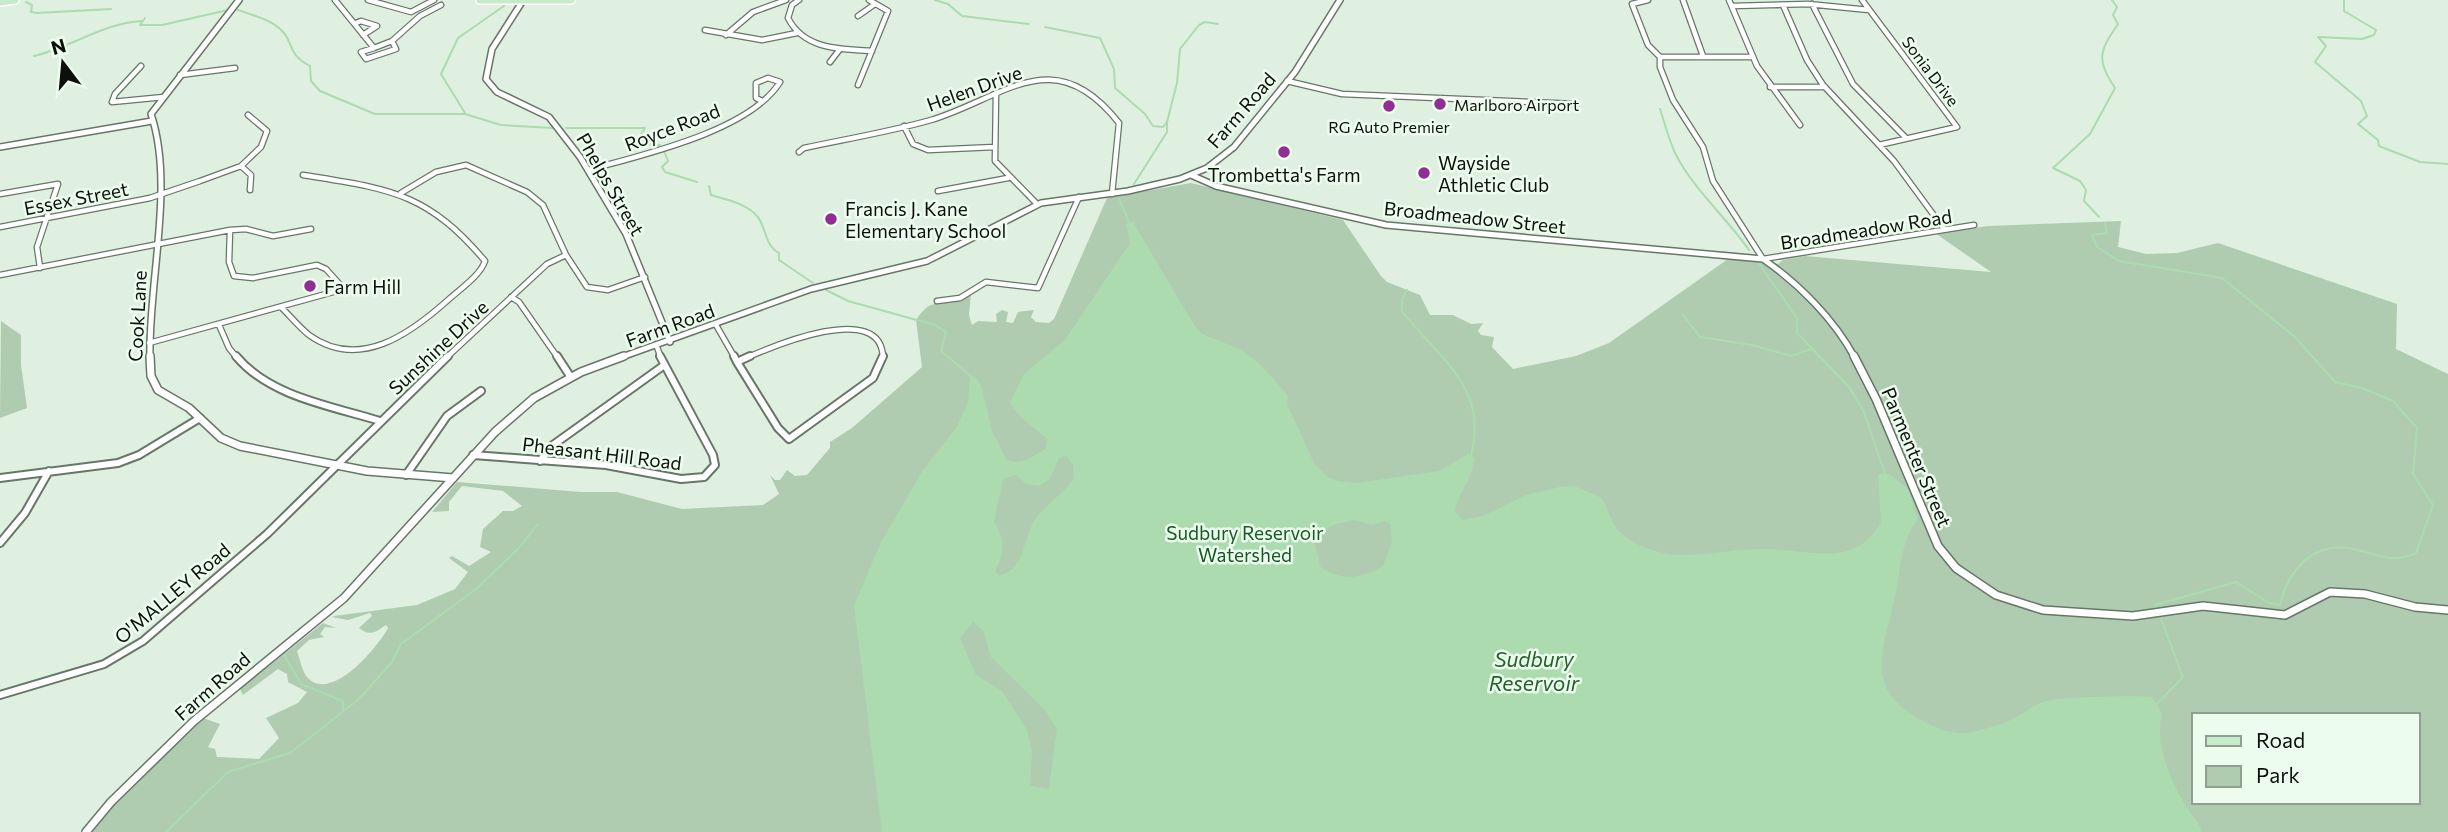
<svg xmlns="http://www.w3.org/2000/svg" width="2448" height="832" font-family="Commissioner,sans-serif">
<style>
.green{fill:#afccb1;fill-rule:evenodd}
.water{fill:#acdbaf;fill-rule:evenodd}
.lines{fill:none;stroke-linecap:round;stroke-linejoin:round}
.stream{stroke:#acdbaf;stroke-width:2}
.minor-far1-casing{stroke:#687668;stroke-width:7}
.minor-casing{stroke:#687668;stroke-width:10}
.tertiary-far1-casing{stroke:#687668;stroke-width:8}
.tertiary-casing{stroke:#687668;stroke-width:10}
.primary-casing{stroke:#fff;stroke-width:10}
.minor-far1{stroke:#fff;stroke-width:4.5}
.minor{stroke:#fff;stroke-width:6}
.tertiary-far1{stroke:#fff;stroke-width:5}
.tertiary{stroke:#fff;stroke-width:7}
.primary{stroke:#c5ebc8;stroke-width:7}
.poi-dot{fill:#912e94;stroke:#edfded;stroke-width:2.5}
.labels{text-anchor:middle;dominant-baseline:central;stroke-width:5;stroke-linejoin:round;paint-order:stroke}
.far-street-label{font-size:16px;fill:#0b100b;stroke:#edfded}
.far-poi-label{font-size:16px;fill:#0b100b;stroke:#edfded;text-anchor:start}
.street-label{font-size:19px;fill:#0b100b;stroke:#edfded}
.poi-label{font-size:19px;fill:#0b100b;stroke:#edfded;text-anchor:start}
.park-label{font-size:19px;fill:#165924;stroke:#edfded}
.water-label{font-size:21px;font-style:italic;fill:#22632d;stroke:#edfded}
</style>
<rect width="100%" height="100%" fill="#dff0e0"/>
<path class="green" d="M1191 183 1343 220 1381 276 1387 282 1420 295 1430 315H1453L1471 324 1483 323 1478 331 1481 335 1494 337 1492 347 1513 369 1576 356 1609 343 1728 259 1778 264 1783 260 1805 256 1991 272 1935 233 1988 226 2121 221 2118 247 2146 254 2177 253 2218 243 2397 304 2396 349 2448 374V832H92L108 811 203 718 220 724 208 747 215 749 217 757 259 759 279 738 266 718 298 703 307 692 288 682 287 674 278 669 243 695 240 689 323 623 336 628 325 627 320 634 324 637 309 640 297 651C300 659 302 671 307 677 331 704 378 647 388 628L386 625C376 632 370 637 359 628L372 616 370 613 348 620 332 617 334 616 417 605 455 589 468 572 449 558 452 556 469 566 491 552 480 547 483 529 503 511H513L522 506 503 491 462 486 449 502V511L432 512 457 482 581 492H617L682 509 763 505 779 494 770 475 775 480H780L787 470 795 476 807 475 830 448V442L852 428 922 367 916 320C932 297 934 307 956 301 962 300 966 295 971 294L969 315 972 325 978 321 997 322 996 314 1002 310 1008 312 1006 322 1013 323 1018 312 1034 310 1031 317 1036 322 1049 323 1054 319 1107 198ZM2194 715H2418V802H2194Z
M1 321 21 335V365L27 408 0 418Z"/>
<path class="water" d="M1133 222 1194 325 1202 334 1242 350 1263 367 1288 396 1287 404 1314 463 1328 477 1338 481 1357 483 1439 471 1468 454 1474 458C1472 481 1460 489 1455 511L1463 520 1483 516 1526 495 1560 487 1575 486 1602 498C1609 510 1611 526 1623 535 1668 569 1714 549 1763 549 1805 548 1855 571 1881 522L1878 474H1889L1908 489 1918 520C1902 533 1899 580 1894 601 1882 654 1864 688 1921 720 1937 729 1954 736 1972 732 1987 729 2010 722 2022 714 2032 707 2039 703 2051 700 2066 697 2137 695 2152 697L2162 714C2154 746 2171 782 2188 809 2193 817 2199 822 2202 832H882L854 606 881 542 923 470 956 428 968 403 970 377 974 376 981 385 992 431 1007 460C1022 466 1034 456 1046 448L1047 439C1034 426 1018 419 1010 402L1024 374 1065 340 1130 243 1126 224ZM1066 456 1073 465 1074 478C1064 494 1047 503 1036 518 1022 538 1027 568 999 576L995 571C1004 553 1006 540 994 522L1003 479 1016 475 1026 484 1039 486 1050 479 1059 458ZM1355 520 1371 525 1385 521 1390 524 1392 542 1383 566C1360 579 1344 581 1321 568L1314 542C1325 526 1337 523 1355 520ZM973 622 983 630 991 657 1044 709 1057 729 1049 789 1030 786 1032 751 1027 730 1002 691 976 675 960 638Z"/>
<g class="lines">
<path class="stream" d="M935 0 948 4 962 16 1029 24
M2344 0V11L2376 30 2374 35 2362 39 2318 37 2326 46 2315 62 2361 101 2367 116 2358 124 2378 140 2379 146 2420 162 2448 164
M26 2 32 5 31 12 37 13 111 9
M238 10C252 15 273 20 283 32 294 44 287 54 310 66L311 81 320 91 375 114H465L501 125 553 128
M145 18 140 25H162L228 10
M1045 27 1100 38 1114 69 1115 88 1145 114 1153 126 1163 127 1167 122V132L1134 184
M34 56C72 47 103 23 142 21
M1660 109C1665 124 1669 141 1676 155 1695 191 1726 217 1749 250
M465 113 441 74 458 38 504 6
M1167 122 1177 83 1180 49 1199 25 1205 22 1218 24
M566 128H645L638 139 642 144 660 145
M664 151 668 161 662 167 665 172 697 182
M709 186 711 195C726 200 746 203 757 216 767 228 764 245 779 253V260L813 283
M1119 198 1129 223
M2099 217 2084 201 2086 190 2080 181 2053 168 2090 134 2115 88C2096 59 2099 52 2118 24L2113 15 2117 7 2112 0
M2105 223 2107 233 2092 235 2097 247 2119 261 2222 278 2295 337 2335 382 2362 388 2393 401 2417 428 2413 474 2433 505 2416 553C2391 564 2378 554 2353 549 2313 541 2288 570 2280 605L2269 603 2236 582 2155 605 2157 608
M1758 262 1797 318V333L1850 388 1864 412 1885 474
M826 290 848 301 935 325 946 332 941 351 972 377
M1407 290 1402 300V311C1439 359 1489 387 1471 455
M1683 315 1700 337 1752 345 1791 356 1811 349
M283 653 301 684 343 701V710
M2157 704 2183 677 2161 619
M166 832 228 772 290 753 359 699 392 662 401 644 476 589 519 548 538 524"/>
<g class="minor-far1-casing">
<path id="minor-far1" d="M335 0 374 48 361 52 366 59 396 49 392 41 420 16 441 5
M368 0 411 12 434 0
M799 0 792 5 788 18C804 50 841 49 872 51
M1648 0 1632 4 1648 45 1660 57V67L1673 100 1703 147 1713 181 1763 259 1974 225
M1683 0 1703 56
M1729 0 1757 66 1800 125
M1862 0 1957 127 1879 145
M1812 4 1853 84 1905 137
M1783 5 1807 60 1823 85 1894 161 1944 229
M1732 6 1808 4 1869 10
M858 16 875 4
M356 23 361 21 377 26 363 35
M705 30 762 40 797 33
M726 35 753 12 786 0
M374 48 392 41
M1660 57H1752
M830 62 840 49
M141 66 115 94 112 102 164 97
M180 75 235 68
M1287 81 1342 94 1577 104
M858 85 888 11 869 0
M1770 87H1825
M996 93 995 161 1037 204
M904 126 913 144 928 150 995 147
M799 152 804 148C846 139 889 132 931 120 1004 98 1054 40 1119 123L1112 194
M241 166 251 175 250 190
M588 170C642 155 750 131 780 82L768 78 756 83V98L762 101
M938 191 1008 178
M401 193 436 172 466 165 527 192 543 205 566 255 587 287 608 290 645 277
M0 194 58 184 37 247 40 268
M0 227 150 198 200 181 241 166 261 147 267 131 248 115
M0 275 230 230 246 229 273 236 311 229
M511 297 519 302 558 358
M937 301 960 298 986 282 1038 288 1079 197
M282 308C291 317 299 327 309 335 359 371 410 334 448 300 460 289 480 276 485 261 426 191 388 189 303 175
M219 325 229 348 237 358
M716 325 735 358
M149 343 344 289 326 269 317 265 253 278 234 276 229 262 230 230
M657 347 661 358
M446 358 547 264 566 255
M746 358C771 347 882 299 883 358"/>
</g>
<g class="minor-casing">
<path id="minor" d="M236 356C270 397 332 406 380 421
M557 356 570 376
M734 356 737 362
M737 362 778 428 789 439 873 378 883 356
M737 362 750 356
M473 455 606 465 681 479 704 477 715 465 713 455 660 356
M540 461 553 445 663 366
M406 475 447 416 481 391
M0 478 118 463 139 455 200 418
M0 543 25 513 49 471
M0 695 104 664 143 641 267 534 448 356"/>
</g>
<g class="tertiary-far1-casing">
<path id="tertiary-far1" d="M522 2 492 49 486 79 497 92 549 117 580 157 626 234 670 342
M0 147 152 121
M1191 175 1216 186 1386 225 1763 259C1799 284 1834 319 1855 358
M150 358C148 283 175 185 151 114L239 0
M619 358 811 289 927 261 1041 203 1128 191 1180 179 1207 168 1234 147 1295 72 1340 0"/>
</g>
<g class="tertiary-casing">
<path id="tertiary" d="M150 356 151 376 158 390 189 408 221 438 240 446 367 471 453 478
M1854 356 1876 399 1938 546 1956 568 1996 595 2043 610 2133 616 2203 606 2285 615 2330 592 2365 594 2415 607 2448 610
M86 832 111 802 194 721 344 598 495 432 534 398 581 372 624 356"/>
</g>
<g class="primary-casing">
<path id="primary" d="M480 0H571
M0 2 15 0"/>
</g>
<use href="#minor-far1" class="minor-far1"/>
<use href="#minor" class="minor"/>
<use href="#tertiary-far1" class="tertiary-far1"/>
<use href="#tertiary" class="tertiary"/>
<use href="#primary" class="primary"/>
</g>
<g class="poi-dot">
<circle cx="1440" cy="104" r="7"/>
<circle cx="1389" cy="106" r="7"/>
<circle cx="1284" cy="152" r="7"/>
<circle cx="1424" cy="173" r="7"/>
<circle cx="831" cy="219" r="7"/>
<circle cx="310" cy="286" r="7"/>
</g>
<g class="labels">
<g class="far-street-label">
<text transform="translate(1931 71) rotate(53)">Sonia Drive</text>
</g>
<g class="far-poi-label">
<text x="1454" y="104">Marlboro Airport</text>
<text x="1389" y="126" text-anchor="middle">RG Auto Premier</text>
</g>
<g class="street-label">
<text transform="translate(974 88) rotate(-20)">Helen Drive</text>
<text transform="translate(1241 110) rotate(-49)">Farm Road</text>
<text transform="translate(672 127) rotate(-21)">Royce Road</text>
<text transform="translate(611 184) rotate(60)">Phelps Street</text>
<text transform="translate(76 198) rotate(-11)">Essex Street</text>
<text transform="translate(1475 217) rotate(6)">Broadmeadow Street</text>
<text transform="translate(1866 229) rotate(-9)">Broadmeadow Road</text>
<text transform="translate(137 316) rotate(-87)">Cook Lane</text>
<text transform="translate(670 325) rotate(-20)">Farm Road</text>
<text transform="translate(438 347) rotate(-43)">Sunshine Drive</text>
<text transform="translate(602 453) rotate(7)">Pheasant Hill Road</text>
<text transform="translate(1917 457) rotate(67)">Parmenter Street</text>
<text transform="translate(172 593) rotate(-40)">O'MALLEY Road</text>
<text transform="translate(212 686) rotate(-41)">Farm Road</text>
</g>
<g class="poi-label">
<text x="1438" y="162">Wayside<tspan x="1438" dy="22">Athletic Club</tspan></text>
<text x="1284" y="174" text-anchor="middle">Trombetta's Farm</text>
<text x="845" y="208">Francis J. Kane<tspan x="845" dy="22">Elementary School</tspan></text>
<text x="324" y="286">Farm Hill</text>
</g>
<g class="park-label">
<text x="1245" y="532">Sudbury Reservoir<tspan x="1245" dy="22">Watershed</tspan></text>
</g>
<g class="water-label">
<text x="1534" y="658">Sudbury<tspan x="1534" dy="24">Reservoir</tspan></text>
</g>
</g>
<rect x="2192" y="713" width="228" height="91" fill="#edfded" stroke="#939e93" stroke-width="2"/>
<rect x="2206" y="736" width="35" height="10" fill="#c5ebc8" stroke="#939e93" stroke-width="2"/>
<text x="2256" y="748" font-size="21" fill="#0b100b">Road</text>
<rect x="2206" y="766" width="35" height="21" fill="#afccb1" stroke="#939e93" stroke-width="2"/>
<text x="2256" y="783" font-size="21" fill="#0b100b">Park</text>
<g transform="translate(63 63) rotate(344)" stroke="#edfded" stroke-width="5" paint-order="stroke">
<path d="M0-5L12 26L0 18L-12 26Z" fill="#0b100b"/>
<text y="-10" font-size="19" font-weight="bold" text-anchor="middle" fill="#0b100b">N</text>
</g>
</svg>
